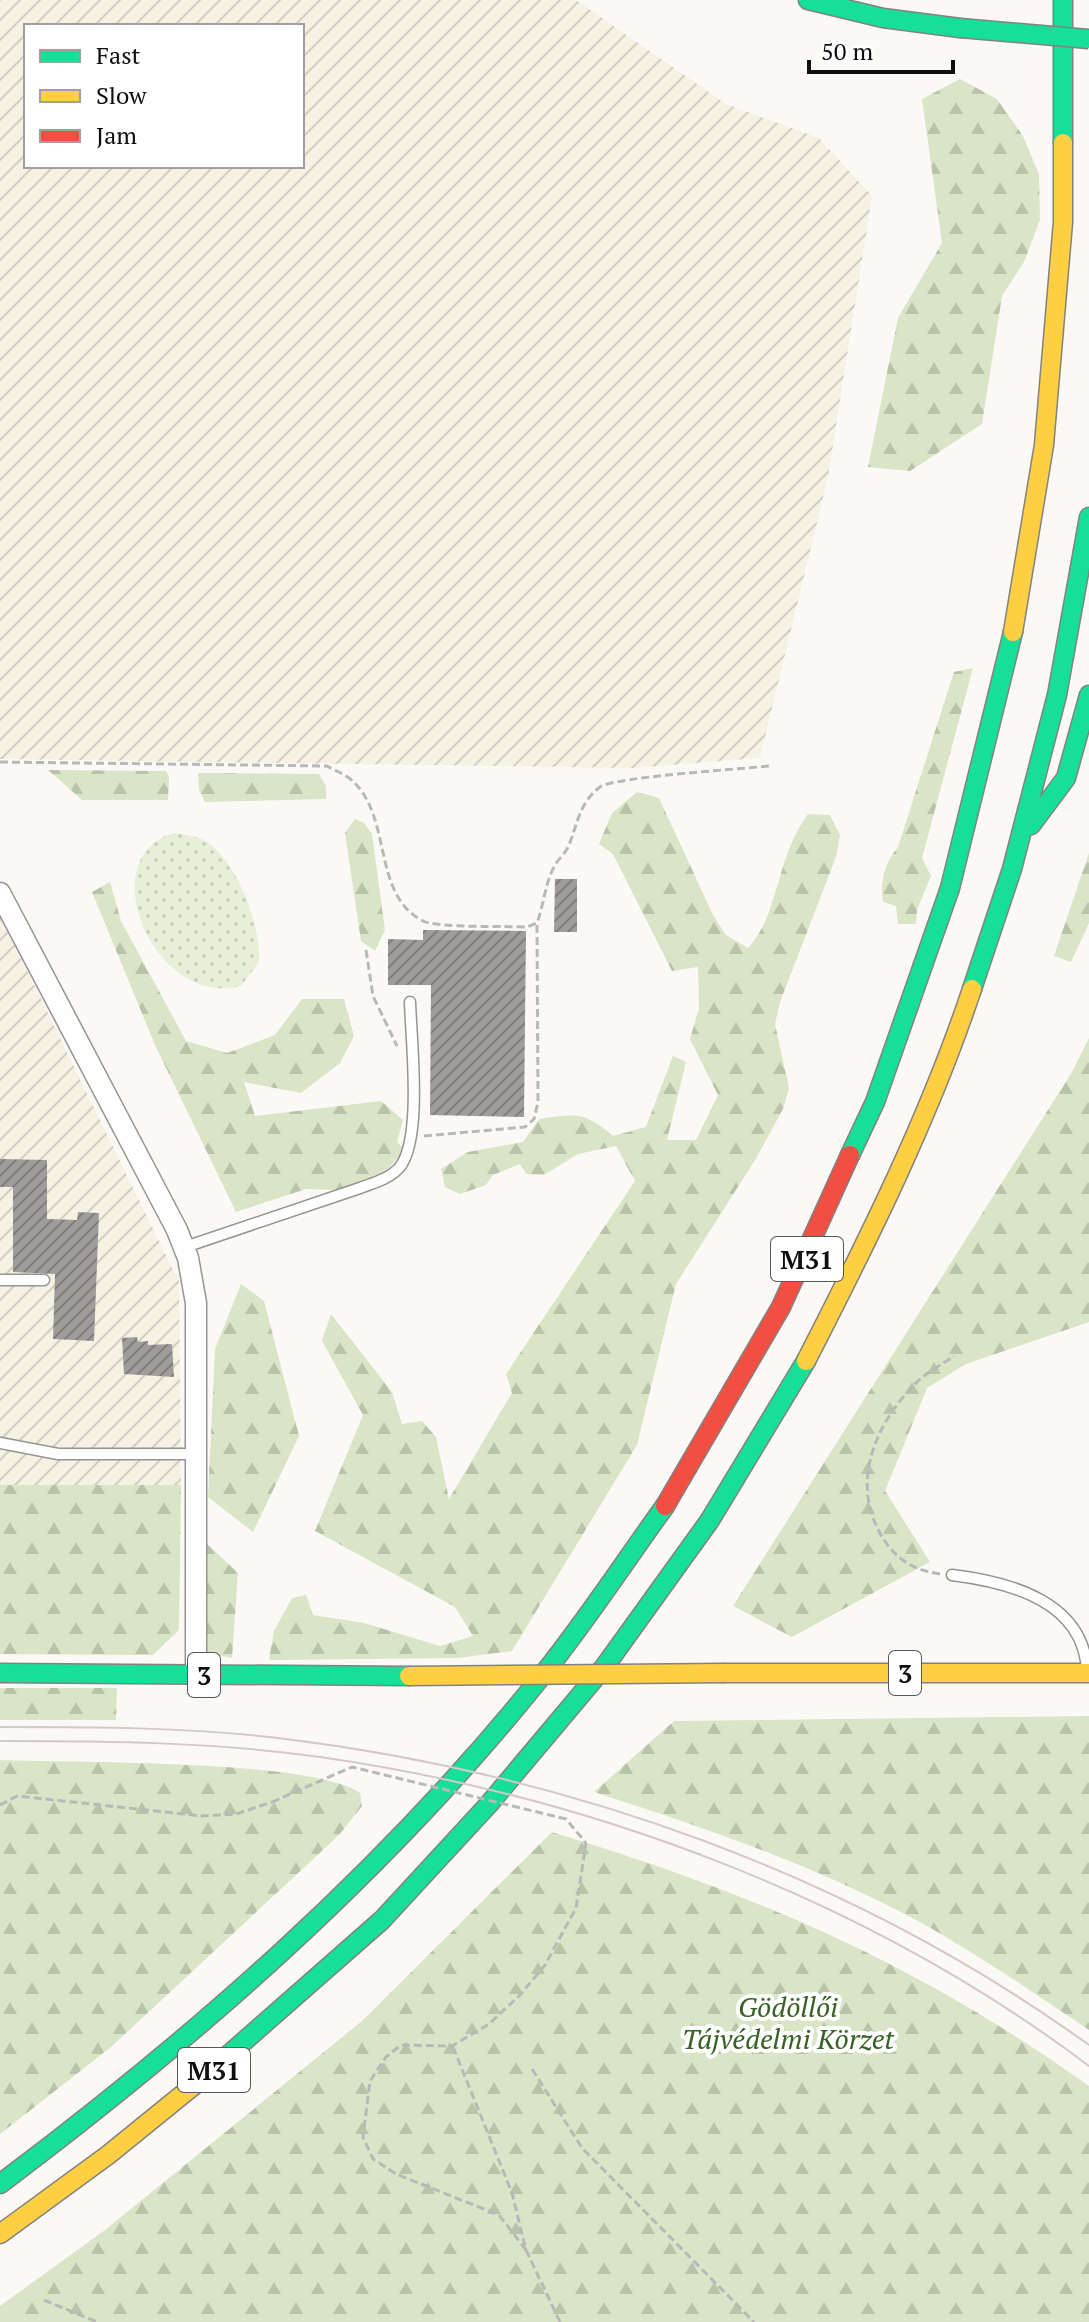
<svg xmlns="http://www.w3.org/2000/svg" width="1089" height="2322" font-family="'PT Serif',serif">
<style>
.farmland{fill:url(#farmland-furrows);fill-rule:evenodd}
.grass{fill:url(#grass-dots)}
.forest{fill:url(#forest-firs)}
.building{fill:url(#building-hatch)}
.lines{fill:none;stroke-linecap:round;stroke-linejoin:round}
.lane-casing{stroke:#959493;stroke-width:13}
.street-casing{stroke:#959493;stroke-width:23}
.fast-casing{stroke:#838280;stroke-width:21}
.slow-casing{stroke:#838280;stroke-width:21}
.jam-casing{stroke:#838280;stroke-width:21}
.path{stroke:#b9b8b8;stroke-width:3;stroke-dasharray:8 4;stroke-linecap:butt}
.lane{stroke:#fefefe;stroke-width:10}
.street{stroke:#fefefe;stroke-width:20}
.fast{stroke:#16e098;stroke-width:18}
.slow{stroke:#ffcf43;stroke-width:18}
.jam{stroke:#f24e42;stroke-width:18}
.tram{stroke:#d6c7c9;stroke-width:2}
.fast-bridge-casing{stroke:#838280;stroke-width:21;stroke-linecap:butt}
.slow-bridge-casing{stroke:#838280;stroke-width:21;stroke-linecap:butt}
.path-bridge{stroke:#b9b8b8;stroke-width:3;stroke-dasharray:8 4;stroke-linecap:butt}
.fast-bridge{stroke:#16e098;stroke-width:18}
.slow-bridge{stroke:#ffcf43;stroke-width:18}
.labels{text-anchor:middle;dominant-baseline:central;stroke-width:8;stroke-linejoin:round;paint-order:stroke}
.shield{fill:#fff;stroke:#575757;stroke-width:2}
.shield-label{font-size:26px;font-weight:bold;fill:#0f0f0f}
.park-label{font-size:28px;font-style:italic;fill:#386225;stroke:#fff}
</style>
<defs>
<pattern id="farmland-furrows" width="10" height="10" patternUnits="userSpaceOnUse" patternTransform="scale(2)"><rect width="10" height="10" fill="#f6f2e3"/><path d="M-1 1l2-2M0 10L10 0M9 11l2-2" fill="none" stroke="#d2cec2"/></pattern>
<pattern id="grass-dots" width="8" height="8" patternUnits="userSpaceOnUse" patternTransform="scale(2)"><rect width="8" height="8" fill="#e7efd7"/><path d="M2 2h.1M6 6h.1" fill="none" stroke="#c5ccb7" stroke-width="1.8" stroke-linecap="round"/></pattern>
<pattern id="forest-firs" width="22" height="20" patternUnits="userSpaceOnUse" patternTransform="scale(2)"><rect width="22" height="20" fill="#d9e5c6"/><path d="M5 1l3.5 6h-7zM16 11l3.5 6h-7z" fill="#b9c3a9"/></pattern>
<pattern id="building-hatch" width="6" height="6" patternUnits="userSpaceOnUse" patternTransform="scale(2)"><rect width="6" height="6" fill="#9f9d9b"/><path d="M-1 1l2-2M0 6l6-6M5 7l2-2" fill="none" stroke="#807e7d"/></pattern>
</defs>
<rect width="100%" height="100%" fill="#fbf9f6"/>
<path class="farmland" d="M0 0H576L726 104 819 138 872 196 828 477 760 758 633 768 0 759ZM26 26H302V166H26Z
M0 915 179 1282 181 1485H0Z"/>
<path class="grass" d="M174 833C187 835 200 836 210 844 239 867 261 926 259 962L241 986C154 1009 90 857 174 833Z"/>
<path class="forest" d="M960 79 997 99 1023 136 1039 174 1040 220 1024 262 1002 296 982 424 910 471 868 467 898 318 942 243 922 99Z
M973 668 922 858 931 876 917 910 916 924H898L896 906 883 902C880 881 884 864 898 847L954 672Z
M48 770 166 771 169 777 168 800H82Z
M198 773 319 774 326 786V799L205 802 199 790Z
M637 792 659 798 713 915 726 935 748 948C779 916 776 856 808 814L830 815 840 835 836 857 780 1002 775 1024 789 1088 783 1109 757 1157 676 1284 637 1445 512 1651 457 1658 269 1660 274 1631 292 1598 306 1595 313 1615 364 1623 440 1646 473 1636 455 1607 315 1531 363 1415 322 1341 331 1314 392 1392 402 1424 422 1421 436 1437 449 1499 512 1393 506 1374 635 1181 616 1146 578 1154 544 1175 526 1174 520 1164 493 1175 486 1185 460 1194 445 1187 441 1169 468 1152 523 1142 539 1119C575 1114 584 1111 613 1136L646 1127 673 1056 686 1062 667 1140H696L718 1095 690 1039 699 1008 698 967 672 971 613 854 599 844 612 813Z
M355 819 364 823 372 834 385 930 375 951 361 941 345 833Z
M1089 853V923L1071 962 1054 956Z
M110 882 121 921 186 1041 227 1053 275 1035 302 999H344L354 1036 340 1063 301 1093 244 1082 255 1116 381 1101 403 1120 397 1142 405 1150 382 1175 339 1190 306 1189 236 1212 155 1045 92 892Z
M1089 1038V1322L966 1364 927 1388 885 1491 930 1562 792 1637 733 1606 1072 1072Z
M241 1284 264 1301 299 1436 253 1532 208 1497 215 1349Z
M0 1485H181L179 1630 153 1655 0 1654Z
M206 1543 238 1573 232 1658 204 1652Z
M0 1688H117L116 1720H0Z
M1089 1716V2030C1034 1993 979 1955 920 1922 817 1866 706 1828 594 1792L674 1721Z
M0 1760C70 1763 312 1759 360 1793L362 1806 339 1835 111 2047 0 2134Z
M552 1832C755 1894 915 1962 1089 2086V2322H0V2306L105 2230 362 2021Z"/>
<path class="building" d="M555 879H577V932H554Z
M423 930 526 931 524 1117 430 1115 431 985H388V939L423 940Z
M0 1159 47 1160V1219L77 1220 78 1212 99 1213 94 1341 53 1339 55 1274 13 1272V1187H0Z
M137 1337 138 1342 148 1341V1345L172 1344 174 1377 124 1374 122 1338Z"/>
<g class="lines">
<g class="lane-casing">
<path id="lane" d="M185 1247 360 1188C373 1183 389 1179 399 1168 423 1141 411 1039 410 1002
M0 1280H44
M0 1443 58 1454H196
M952 1575C1009 1582 1084 1601 1087 1671"/>
</g>
<g class="street-casing">
<path id="street" d="M0 893 177 1230 188 1258 196 1303V1675"/>
</g>
<g class="fast-casing">
<path id="fast" d="M808 0 883 18 960 28
M1063 0V143
M1031 825 1066 778 1089 695
M972 989 1012 869 1057 695 1089 517
M850 1155 875 1102 950 888 1013 632
M0 1673 409 1676
M193 2086 382 1920 489 1804 605 1666 710 1520 806 1361
M0 2184C197 2036 382 1874 537 1682 583 1626 623 1564 665 1506"/>
</g>
<g class="slow-casing">
<path id="slow" d="M1013 632 1044 445 1063 222V143
M806 1361C868 1240 929 1118 972 989
M724 1673H1089
M0 2234 108 2155 193 2086"/>
</g>
<g class="jam-casing">
<path id="jam" d="M665 1506 781 1307 850 1155"/>
</g>
<path class="path" d="M0 762 327 766C334 770 342 773 349 778 394 813 370 894 423 921 436 928 508 926 527 927L537 923C544 904 545 883 555 865 559 858 566 853 569 845 578 823 579 803 600 787 614 777 741 769 769 766
M366 950 373 996 397 1046
M424 1136 525 1127 534 1119 538 1102 537 924
M940 1574C913 1570 895 1559 881 1535 851 1483 874 1426 914 1385 925 1373 941 1365 954 1356
M0 1805 17 1796 202 1816 236 1814 272 1802
M453 2047 512 2193 526 2250 560 2322
M532 2069 582 2148 754 2322
M526 2250 499 2215 396 2174 373 2159 363 2137 370 2081 386 2057 401 2045 452 2046 489 2024 520 1995 545 1965 576 1908 586 1843
M44 2300 97 2322"/>
<use href="#lane" class="lane"/>
<use href="#street" class="street"/>
<use href="#fast" class="fast"/>
<use href="#slow" class="slow"/>
<use href="#jam" class="jam"/>
<path class="tram" d="M0 1727C93 1727 185 1727 278 1738 567 1773 852 1874 1089 2045
M0 1741C107 1741 214 1742 320 1757 592 1796 869 1900 1089 2066"/>
<g class="fast-bridge-casing">
<path id="fast-bridge" d="M960 28 1089 39"/>
</g>
<g class="slow-bridge-casing">
<path id="slow-bridge" d="M409 1676 724 1673"/>
</g>
<path class="path-bridge" d="M272 1802 352 1767 566 1819 586 1843"/>
<use href="#fast-bridge" class="fast-bridge"/>
<use href="#slow-bridge" class="slow-bridge"/>
</g>
<g class="labels">
<g class="shield">
<rect x="771" y="1237" width="72" height="44" rx="6"/>
<rect x="889" y="1651" width="32" height="44" rx="6"/>
<rect x="188" y="1653" width="32" height="44" rx="6"/>
<rect x="178" y="2048" width="72" height="44" rx="6"/>
</g>
<g class="shield-label">
<text x="807" y="1259">M31</text>
<text x="905" y="1673">3</text>
<text x="204" y="1675">3</text>
<text x="214" y="2070">M31</text>
</g>
<g class="park-label">
<text x="788" y="2006">Gödöllői<tspan x="788" dy="32">Tájvédelmi Körzet</tspan></text>
</g>
</g>
<rect x="24" y="24" width="280" height="144" fill="#ffffff" stroke="#9f9f9f" stroke-width="2"/>
<rect x="40" y="50" width="40" height="12" fill="#16e098" stroke="#9f9f9f" stroke-width="2"/>
<text x="96" y="64" font-size="24" fill="#0f0f0f">Fast</text>
<rect x="40" y="90" width="40" height="12" fill="#ffcf43" stroke="#9f9f9f" stroke-width="2"/>
<text x="96" y="104" font-size="24" fill="#0f0f0f">Slow</text>
<rect x="40" y="130" width="40" height="12" fill="#f24e42" stroke="#9f9f9f" stroke-width="2"/>
<text x="96" y="144" font-size="24" fill="#0f0f0f">Jam</text>
<path d="M809 60v12h144v-12" fill="none" stroke="#0f0f0f" stroke-width="4"/>
<text x="821" y="60" font-size="24" fill="#0f0f0f" stroke="#ffffff" stroke-width="6" paint-order="stroke">50 m</text>
</svg>
